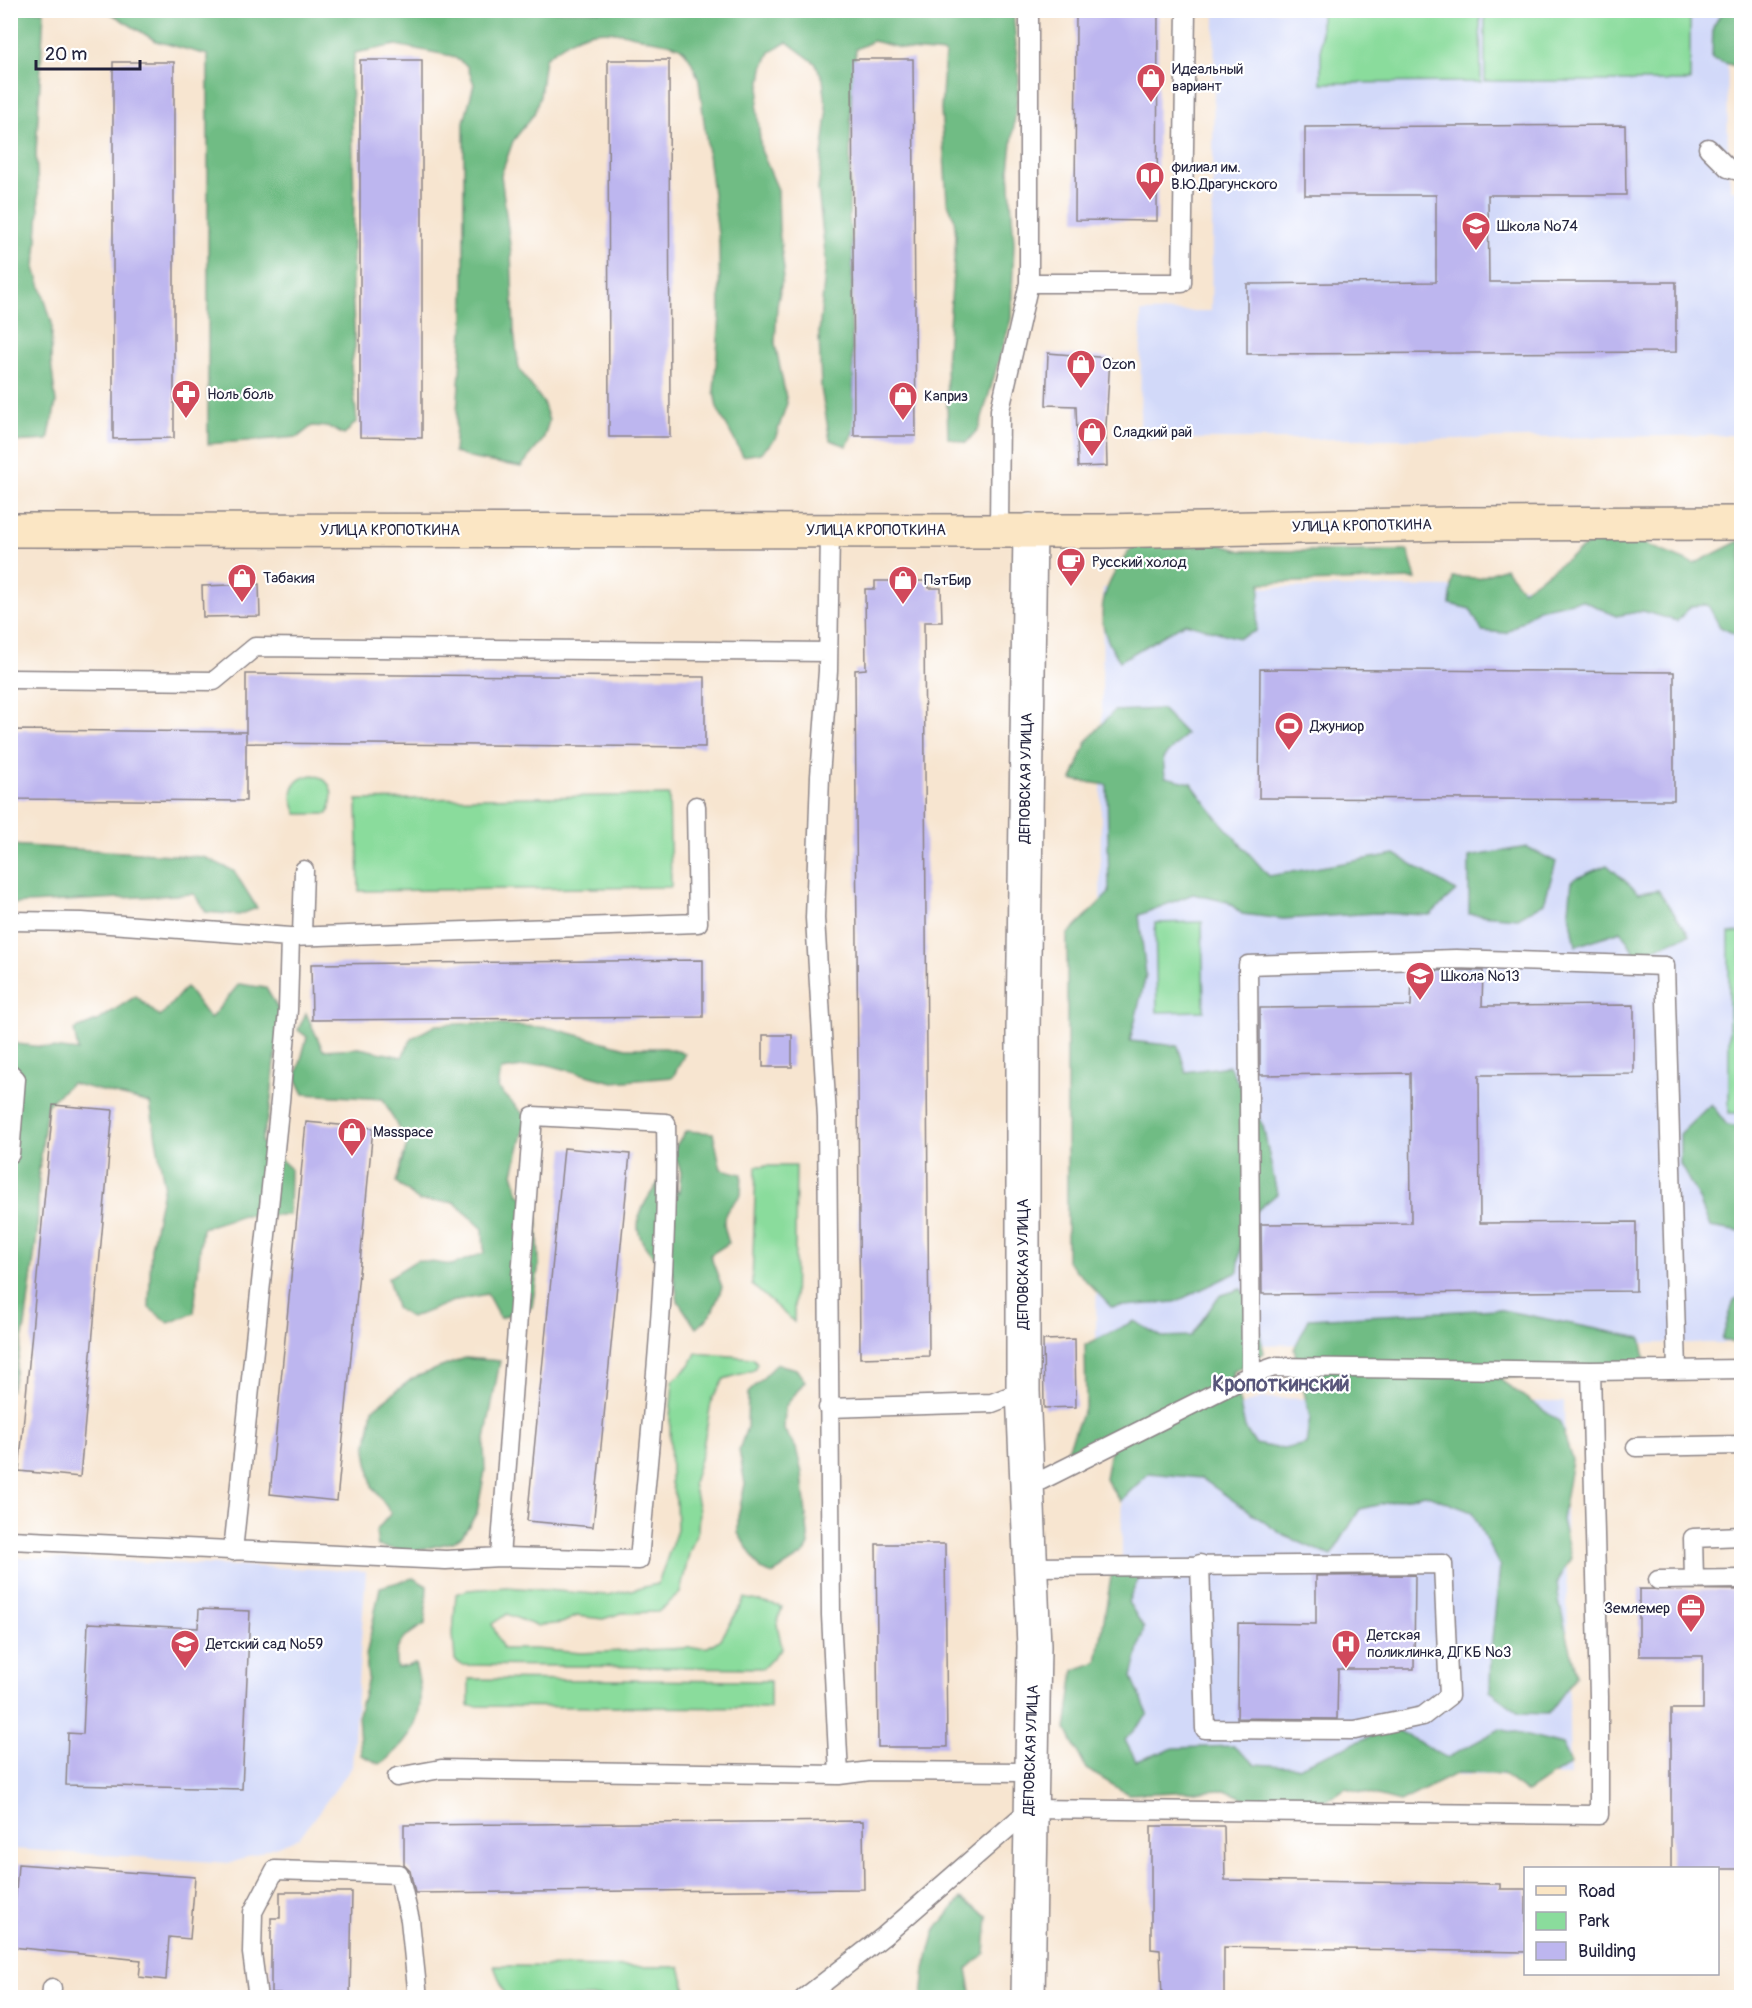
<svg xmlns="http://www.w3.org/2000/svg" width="1752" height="2008" font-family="Pangolin,sans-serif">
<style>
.built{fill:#d2d9f9}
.green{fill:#8adc9c;stroke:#567f6c;stroke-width:1.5}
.forest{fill:#6fbc84;stroke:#486f60;stroke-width:1.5}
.building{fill:#bdb6ef}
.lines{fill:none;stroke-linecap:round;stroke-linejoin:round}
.lane-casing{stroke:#8c8486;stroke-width:21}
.street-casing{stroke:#8c8486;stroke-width:36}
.secondary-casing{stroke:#8c8486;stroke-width:36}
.lane{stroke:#fff;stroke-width:18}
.street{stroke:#fff;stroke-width:33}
.secondary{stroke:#fbe6c4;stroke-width:33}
.labels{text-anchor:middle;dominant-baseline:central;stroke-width:4.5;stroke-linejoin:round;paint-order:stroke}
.poi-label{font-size:15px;fill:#22223b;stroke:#fff;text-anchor:start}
.street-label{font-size:15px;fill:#22223b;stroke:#fff}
.district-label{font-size:21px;font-weight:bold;fill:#58567a;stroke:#fff}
</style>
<rect width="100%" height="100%" fill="#fff"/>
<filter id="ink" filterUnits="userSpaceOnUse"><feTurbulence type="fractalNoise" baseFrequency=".0167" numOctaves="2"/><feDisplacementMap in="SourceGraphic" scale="12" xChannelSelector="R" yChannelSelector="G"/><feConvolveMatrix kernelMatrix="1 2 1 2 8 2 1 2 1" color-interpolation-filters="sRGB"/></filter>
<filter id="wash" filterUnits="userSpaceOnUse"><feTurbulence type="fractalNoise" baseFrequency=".008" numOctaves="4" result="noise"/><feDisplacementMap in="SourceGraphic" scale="24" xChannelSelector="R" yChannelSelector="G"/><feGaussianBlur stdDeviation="1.35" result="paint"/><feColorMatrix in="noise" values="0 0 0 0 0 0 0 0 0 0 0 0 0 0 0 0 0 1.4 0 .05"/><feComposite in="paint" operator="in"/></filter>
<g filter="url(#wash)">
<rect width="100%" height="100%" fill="#f7e5d0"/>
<path class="built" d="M1215 11H1727L1728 168 1731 190 1742 191 1741 435 1461 439H1140L1141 312 1211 311Z
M1741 586V1343L1096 1345 1103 588Z
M1261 1398 1564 1402 1570 1776 1124 1772 1121 1453Z
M11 1557 366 1571 352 1767 299 1838 231 1863 11 1849Z"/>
<path class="green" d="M1321 11H1480L1481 82 1321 83Z
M1485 11H1690V81H1485Z
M314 775C335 781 334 796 328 814H297C289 796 289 777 314 775Z
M669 795 671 887 359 891 357 800Z
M1202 922 1204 1011 1157 1012 1155 923Z
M1741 932V1113H1729V933Z
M756 1166H796L794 1322 752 1285Z
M696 1353 753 1358 757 1363 754 1370 724 1379 712 1398 702 1452 693 1483 699 1511 698 1530 689 1554 680 1593 658 1612 622 1613 603 1619 577 1616 562 1623 536 1626 507 1614 492 1624 503 1649H535L581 1653 708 1647 721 1639 745 1598 782 1607 777 1624 782 1648 763 1668 462 1665 455 1660 453 1634 456 1594 468 1590 507 1587 607 1595 658 1584 677 1530 676 1500 671 1483 670 1417 673 1381 690 1365Z
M469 1679 770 1681V1708L469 1706Z
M494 1966 680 1967 688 1997H506Z"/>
<path class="forest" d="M11 10 44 11 36 153 39 210 35 268 52 323 51 362 56 403 48 440 11 442Z
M1723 10 1741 11V68L1712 59 1713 27Z
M107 11H1013L1019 80 1009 170 1014 243 1011 319 979 428 966 443 948 438 946 364 956 236 954 218 947 201 941 109 945 53 909 50 873 41 856 49 851 103 849 218 853 256 851 313 855 428 847 446 830 440 821 388 819 333 826 262 818 189 827 115 823 79 815 63 787 42 770 52 763 68 757 108 761 150 778 190 779 231 784 270 777 306 775 343 787 403 775 439 761 453 743 456 717 408 714 391 720 315 719 243 699 81C695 70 691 57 682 49 676 43 660 42 651 40 602 27 587 25 545 58L540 96 534 114 513 141 501 175 511 253 514 331 519 369 543 402 549 421 543 440 521 467C498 462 474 462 454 452L464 318V122L474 84 467 66 452 56 396 45 355 53 351 75 354 198 352 289 355 346 351 366 357 421 344 435 329 427 312 426 298 437 208 444V55L156 41Z
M1150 524 1242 551H1408L1416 579 1261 583 1256 631 1239 638 1185 623 1120 661C1079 606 1116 569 1150 524Z
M1600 536 1627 537 1694 564 1741 540V637L1720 627 1708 605 1691 606 1677 621 1643 611 1616 616 1582 600 1538 609 1506 633 1482 631 1470 609 1450 604 1453 577 1479 578 1505 568 1523 590Z
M1162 709 1186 734 1163 758 1165 777 1191 783 1217 818 1269 876 1395 854 1456 891 1430 915 1376 913 1283 919 1242 914 1228 902 1193 894 1139 915 1146 975 1130 1041 1178 1046 1186 1072 1229 1066 1263 1126 1277 1194 1243 1222 1238 1272 1175 1302 1111 1307 1067 1261V935L1109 893 1107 785 1072 780 1087 741 1114 711Z
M10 845 204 857 234 871 257 908 239 915 206 912 194 894 11 904Z
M1527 847 1556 862 1544 903 1518 918 1469 914V857Z
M1607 865 1639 893 1658 890 1689 935 1636 955 1621 931 1576 946 1569 910 1572 880Z
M239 984 266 988 280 1012 270 1108 261 1142 290 1168 289 1215H243L202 1228 194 1313 169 1323 149 1308 151 1248 164 1184 150 1103 71 1083 47 1105 39 1171 37 1235 25 1326 11 1391 10 1038 17 1044 78 1051 74 1030 99 1020 136 996 160 1017 186 987 210 1019Z
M306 1013 323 1050 359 1048 402 1057 412 1038 436 1025 475 1023 551 1028 626 1048H665L685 1053 673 1077 613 1082 545 1064 501 1070 498 1088 527 1118 513 1173 519 1194 537 1210 539 1264 532 1307 500 1318 487 1294 456 1300 411 1318 396 1308 388 1278 417 1260 452 1265 484 1253 483 1229 454 1202 419 1201 396 1182 407 1145 383 1099 304 1094 296 1078 307 1037 298 1030Z
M1711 1104 1727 1125 1741 1127V1232L1710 1227 1698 1197 1680 1164V1134Z
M686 1131 713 1133 721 1169 742 1174 741 1195C722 1213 720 1218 729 1243L710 1255 722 1287C716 1303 712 1319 696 1328L678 1301 673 1273C629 1239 628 1222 662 1178L679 1193 681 1172 673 1150Z
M1241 1289 1254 1307 1264 1353 1233 1372 1245 1428 1255 1444 1283 1449 1306 1444 1310 1417 1294 1349 1309 1319 1497 1309 1641 1338 1645 1359 1499 1379 1560 1422 1572 1460 1562 1520 1571 1558 1557 1581 1559 1602 1577 1675 1548 1714 1520 1713 1490 1691 1491 1649 1500 1567 1472 1512 1425 1494 1360 1509 1331 1556 1283 1535 1201 1478 1149 1473 1120 1501 1105 1478 1111 1446 1068 1449 1086 1404 1085 1345 1134 1321 1162 1337 1191 1336 1219 1296Z
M1741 1296V1346L1722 1339 1734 1300Z
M465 1358 500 1361 484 1445 485 1471 477 1513 463 1535 453 1542 410 1552 378 1546 376 1531 391 1513 372 1486 366 1450 373 1409 413 1378Z
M777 1364 796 1369 805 1381 785 1407 784 1430 796 1448 802 1473 809 1545 804 1554 773 1574 760 1569 738 1533V1516L745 1484 739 1450 747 1427 748 1393Z
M1129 1567 1139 1578 1128 1602 1144 1628 1132 1677 1148 1714 1125 1740 1136 1761 1174 1748 1233 1746 1255 1764 1298 1767 1392 1727 1447 1758 1500 1729 1562 1745 1571 1763 1527 1792 1502 1774 1457 1773 1400 1802 1346 1788 1327 1800 1253 1802 1225 1790 1128 1794 1086 1769 1066 1729 1074 1670 1097 1662 1112 1571Z
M413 1578 427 1586 425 1624C407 1634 391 1645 397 1668L415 1664C428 1707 417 1739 380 1764L361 1755 358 1714 368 1679 366 1656 380 1587Z
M960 1899 988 1916 985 1953 967 1969 972 1997H922L925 1969 935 1931Z"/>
<g id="blocks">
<path class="building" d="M1076 10H1158L1157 221 1075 220Z
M852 59H913L916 436H854Z
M360 60H422V438L360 437Z
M608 60H669L670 437H609Z
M113 62H174V438L113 439Z
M1625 125 1626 195H1488L1489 282H1676V352L1247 354V284L1436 282V195H1305V127Z
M1048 353 1110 358 1106 426 1107 466 1078 467 1076 406 1046 405Z
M875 581H928L929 588H941L942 622H924L929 1356 860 1358 855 670 866 669 865 589H875Z
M259 584 260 616 203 617 202 586Z
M1260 669 1674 672V800L1259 798Z
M246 674 705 677V747L246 743Z
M10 730 246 732V801L10 799Z
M703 960V1017L312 1020 311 964Z
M1456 970 1483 971 1482 1006 1634 1005V1074L1479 1075 1480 1223 1636 1222V1291L1262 1294 1261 1224 1411 1223 1410 1073 1260 1075V1008L1411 1006 1412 972Z
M763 1035H792V1067H763Z
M53 1105 113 1110 80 1477 19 1471Z
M306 1122 373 1128 337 1501 270 1494Z
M564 1148 630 1154 593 1527 527 1521Z
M1075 1339 1076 1407 1044 1408 1043 1340Z
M876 1544H945L947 1747H878Z
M1415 1575 1414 1669H1338L1337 1719 1237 1718 1238 1623 1316 1624V1576Z
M1639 1589 1742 1590 1738 1869H1671V1709H1703V1656H1639Z
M199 1609 250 1611 242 1789 66 1785 68 1733 83 1734 88 1623 198 1628Z
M863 1821 864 1889 415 1893 410 1871 404 1865V1825Z
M1151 1826H1224L1225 1880 1500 1884V1889H1526V1952L1224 1947V1998H1162L1160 1950 1151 1949Z
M18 1864 195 1877 190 1939 169 1937 166 1980 139 1977 141 1960 12 1947Z
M280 1892H352L350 1998H280V1993H271V1918H280Z"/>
</g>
</g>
<g filter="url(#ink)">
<use href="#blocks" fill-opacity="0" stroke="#8c8486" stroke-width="1.5"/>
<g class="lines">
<g class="lane-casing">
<path id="lane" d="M1708 148 1728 168 1742 172
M1029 283V10
M999 530 1000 410 1029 283H1182L1186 10
M830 531 828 671 820 776 815 918 827 1117 831 1615 839 1775
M10 679 214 681 255 647 828 652
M10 921 82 922 290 937
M302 935 304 870
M10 1073 16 1079 10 1154
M1251 1375 1248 965 1456 959 1665 966 1677 1370
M828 1408 992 1403 1023 1391
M1636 1447 1742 1445
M1026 1488 1251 1375 1274 1367 1591 1371 1742 1369
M10 1540 446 1560 500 1557 639 1560C652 1415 669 1269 666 1123L533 1116 500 1557
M233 1551 280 1101 288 1010 290 937 698 923 696 806
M1030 1567 1443 1564 1449 1696 1423 1716 1355 1730 1205 1729 1200 1564
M1694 1579 1693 1538 1742 1536
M1658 1580 1742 1579
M397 1777 441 1769 839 1775 870 1771 1030 1772
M51 1998 52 1988
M258 1998 252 1953 253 1912 275 1870 399 1874 410 1920 418 1998
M804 1998 884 1936 1030 1809 1599 1815V1697L1591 1371"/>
</g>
<g class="street-casing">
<path id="street" d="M1028 1998 1034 1646 1023 1391V1029L1030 530"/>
</g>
<g class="secondary-casing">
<path id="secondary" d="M10 530 1101 531 1451 524 1742 523"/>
</g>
<use href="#lane" class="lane"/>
<use href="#street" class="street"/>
<use href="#secondary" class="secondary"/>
</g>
</g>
<defs>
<g id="shop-pin" transform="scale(1.5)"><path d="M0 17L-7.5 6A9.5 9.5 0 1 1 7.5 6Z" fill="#d1495b" stroke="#fff"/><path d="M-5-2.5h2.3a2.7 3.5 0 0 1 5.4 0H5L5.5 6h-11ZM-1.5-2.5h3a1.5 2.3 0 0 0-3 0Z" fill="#fff"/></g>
<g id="library-pin" transform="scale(1.5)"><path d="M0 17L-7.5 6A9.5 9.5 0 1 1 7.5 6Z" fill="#d1495b" stroke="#fff"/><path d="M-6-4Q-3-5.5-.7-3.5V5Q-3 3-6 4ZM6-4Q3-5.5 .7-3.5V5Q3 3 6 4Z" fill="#fff"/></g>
<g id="school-pin" transform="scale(1.5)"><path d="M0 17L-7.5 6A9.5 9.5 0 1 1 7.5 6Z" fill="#d1495b" stroke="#fff"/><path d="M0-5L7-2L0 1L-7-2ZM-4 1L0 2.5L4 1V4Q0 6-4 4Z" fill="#fff"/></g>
<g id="pharmacy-pin" transform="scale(1.5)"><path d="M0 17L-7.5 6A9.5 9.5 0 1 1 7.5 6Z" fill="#d1495b" stroke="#fff"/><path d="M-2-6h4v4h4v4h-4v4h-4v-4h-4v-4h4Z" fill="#fff"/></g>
<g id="cafe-pin" transform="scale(1.5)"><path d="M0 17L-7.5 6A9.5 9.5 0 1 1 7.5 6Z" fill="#d1495b" stroke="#fff"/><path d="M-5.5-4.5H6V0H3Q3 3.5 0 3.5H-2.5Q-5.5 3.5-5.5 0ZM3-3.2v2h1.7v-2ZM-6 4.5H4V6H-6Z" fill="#fff"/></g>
<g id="stadium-pin" transform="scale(1.5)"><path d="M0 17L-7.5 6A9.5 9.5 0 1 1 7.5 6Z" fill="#d1495b" stroke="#fff"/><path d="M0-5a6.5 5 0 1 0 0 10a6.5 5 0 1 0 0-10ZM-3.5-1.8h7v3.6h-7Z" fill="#fff"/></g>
<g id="office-pin" transform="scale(1.5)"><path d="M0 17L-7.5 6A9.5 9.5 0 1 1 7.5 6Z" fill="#d1495b" stroke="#fff"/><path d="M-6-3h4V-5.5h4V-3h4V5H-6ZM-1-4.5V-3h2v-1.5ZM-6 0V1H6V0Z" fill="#fff"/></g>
<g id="hospital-pin" transform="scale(1.5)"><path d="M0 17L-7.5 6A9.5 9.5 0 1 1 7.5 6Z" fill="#d1495b" stroke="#fff"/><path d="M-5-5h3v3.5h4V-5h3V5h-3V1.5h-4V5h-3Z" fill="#fff"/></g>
</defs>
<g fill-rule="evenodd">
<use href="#shop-pin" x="1151" y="78"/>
<use href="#library-pin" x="1150" y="176"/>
<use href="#school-pin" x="1476" y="226"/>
<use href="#shop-pin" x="1081" y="364"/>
<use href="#pharmacy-pin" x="186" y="394"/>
<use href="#shop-pin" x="903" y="396"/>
<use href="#shop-pin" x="1092" y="432"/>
<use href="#cafe-pin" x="1071" y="562"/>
<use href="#shop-pin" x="242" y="578"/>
<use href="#shop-pin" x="903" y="580"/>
<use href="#stadium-pin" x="1289" y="726"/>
<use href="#school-pin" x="1420" y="976"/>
<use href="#shop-pin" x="352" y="1132"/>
<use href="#office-pin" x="1691" y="1608"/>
<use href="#school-pin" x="185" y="1644"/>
<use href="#hospital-pin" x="1346" y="1644"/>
</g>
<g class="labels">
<g class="poi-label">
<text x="1172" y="69">Идеальный<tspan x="1172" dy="17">вариант</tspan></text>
<text x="1171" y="167">филиал им.<tspan x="1171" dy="17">В.Ю.Драгунского</tspan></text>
<text x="1497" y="226">Школа №74</text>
<text x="1102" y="364">Ozon</text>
<text x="207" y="394">Ноль боль</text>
<text x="924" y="396">Каприз</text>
<text x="1113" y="432">Сладкий рай</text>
<text x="1092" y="562">Русский холод</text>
<text x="263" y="578">Табакия</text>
<text x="924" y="580">ПэтБир</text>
<text x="1310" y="726">Джуниор</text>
<text x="1441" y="976">Школа №13</text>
<text x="373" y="1132">Masspace</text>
<text x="1670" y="1608" text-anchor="end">Землемер</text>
<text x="1367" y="1635">Детская<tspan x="1367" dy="17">поликлинка, ДГКБ №3</tspan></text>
<text x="206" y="1644">Детский сад №59</text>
</g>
<g class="street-label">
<text transform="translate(1362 526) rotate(-1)">УЛИЦА КРОПОТКИНА</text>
<text x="390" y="530">УЛИЦА КРОПОТКИНА</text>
<text x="876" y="530">УЛИЦА КРОПОТКИНА</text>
<text transform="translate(1026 778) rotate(-89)">ДЕПОВСКАЯ УЛИЦА</text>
<text transform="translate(1023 1264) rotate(-90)">ДЕПОВСКАЯ УЛИЦА</text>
<text transform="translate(1031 1750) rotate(-88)">ДЕПОВСКАЯ УЛИЦА</text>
</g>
<g class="district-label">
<text x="1281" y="1384">Кропоткинский</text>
</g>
</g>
<rect width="1752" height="2008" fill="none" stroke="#fff" stroke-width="36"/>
<rect x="1524" y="1867" width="195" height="108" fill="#ffffff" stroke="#a7a7b1" stroke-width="1.5"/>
<rect x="1536" y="1886" width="30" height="9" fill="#fbe6c4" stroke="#a7a7b1" stroke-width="1.5"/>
<text x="1578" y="1897" font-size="18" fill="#22223b">Road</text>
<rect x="1536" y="1912" width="30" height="18" fill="#8adc9c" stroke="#a7a7b1" stroke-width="1.5"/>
<text x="1578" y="1927" font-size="18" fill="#22223b">Park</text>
<rect x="1536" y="1942" width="30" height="18" fill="#bdb6ef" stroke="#a7a7b1" stroke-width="1.5"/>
<text x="1578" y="1957" font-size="18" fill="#22223b">Building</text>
<path d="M36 60v9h104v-9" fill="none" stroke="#22223b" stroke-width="3"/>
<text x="45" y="60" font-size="18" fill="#22223b" stroke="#ffffff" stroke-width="4.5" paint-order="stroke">20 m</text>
</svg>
